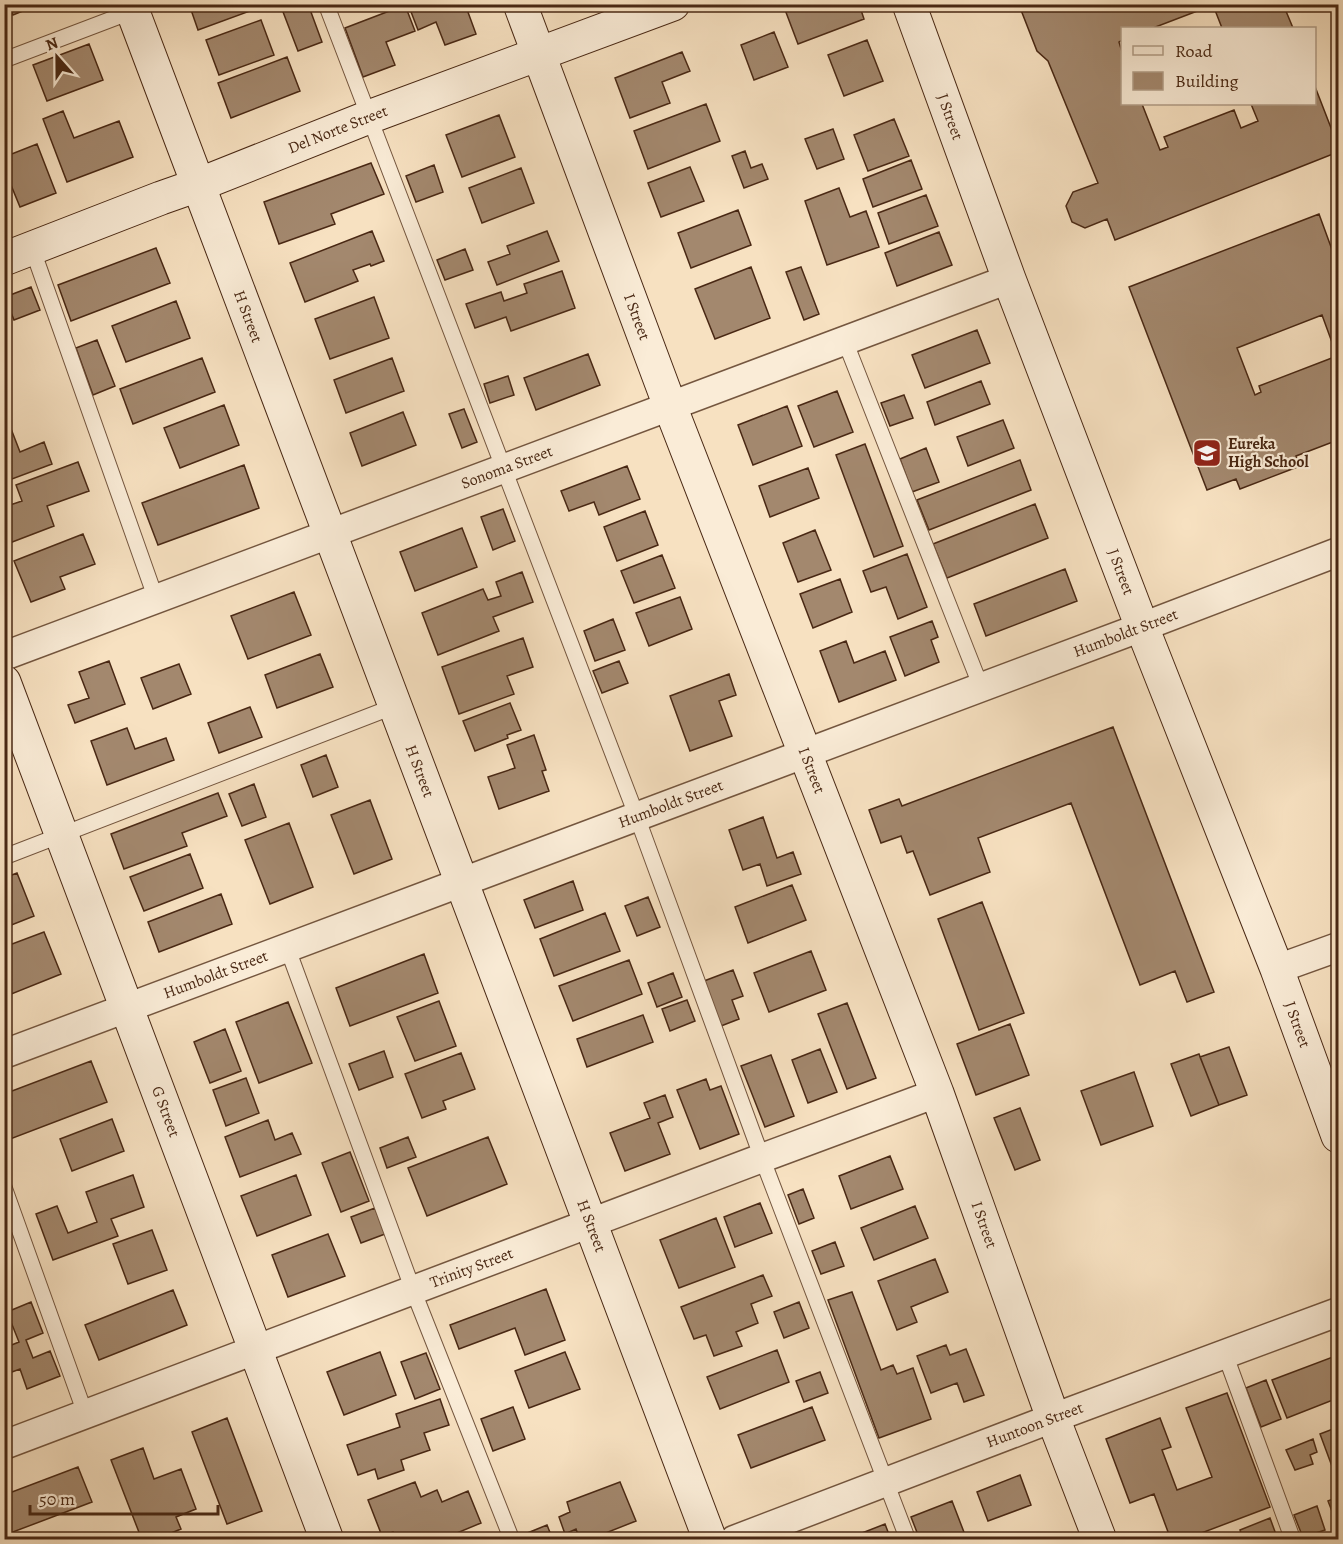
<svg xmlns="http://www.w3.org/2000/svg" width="1343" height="1544" font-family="Alegreya,serif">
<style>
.building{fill:#a3886e;stroke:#492814;stroke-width:1.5;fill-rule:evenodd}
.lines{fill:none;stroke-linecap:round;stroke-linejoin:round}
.lane-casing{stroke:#74563f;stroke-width:17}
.street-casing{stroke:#74563f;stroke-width:31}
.secondary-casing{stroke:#492814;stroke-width:35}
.lane{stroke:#faecd7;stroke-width:15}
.street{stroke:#faecd7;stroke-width:28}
.secondary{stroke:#faecd7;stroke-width:33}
.labels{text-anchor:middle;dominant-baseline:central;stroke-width:4.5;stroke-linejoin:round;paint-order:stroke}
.street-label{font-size:16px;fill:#492814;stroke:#faecd7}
.poi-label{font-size:16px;font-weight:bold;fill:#492814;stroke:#faecd7;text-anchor:start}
</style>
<rect width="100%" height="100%" fill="#f7e1c1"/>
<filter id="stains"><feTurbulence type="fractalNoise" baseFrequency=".00333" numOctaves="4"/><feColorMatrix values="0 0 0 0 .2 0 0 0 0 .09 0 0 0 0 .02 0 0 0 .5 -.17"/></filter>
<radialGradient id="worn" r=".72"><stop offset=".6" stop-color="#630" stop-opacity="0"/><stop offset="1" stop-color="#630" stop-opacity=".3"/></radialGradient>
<path class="building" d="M9 4H40L13 15Z
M189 4H257L258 8 198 30Z
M280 4H308L322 42 298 51Z
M408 4H465L476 34 445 45 436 22 418 30Z
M789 4H859L864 19 798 44 784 7Z
M1021 4H1283L1293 28H1222L1213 5 1153 28H1122V40L1119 42 1122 52V104H1142L1160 150 1168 147 1164 137 1234 110 1241 128 1258 121 1251 104H1314V84L1338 146V152L1115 240 1107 219 1085 228 1072 222 1066 206 1073 192 1098 183 1048 61 1037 51 1021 10Z
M405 5 415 31 386 42 395 65 363 77 345 28Z
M261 20 274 55 219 75 206 40Z
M774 32 788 67 754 80 741 45Z
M867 40 883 81 844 96 828 55Z
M89 44 103 80 47 101 33 65Z
M682 52 690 71 662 82 670 103 630 118 615 78Z
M287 57 300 91 231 118 218 83Z
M706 104 720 141 648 169 634 131Z
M63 111 74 138 119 121 133 157 67 182 43 119Z
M499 115 515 157 462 177 446 135Z
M894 119 909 156 868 171 854 135Z
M833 129 844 159 817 169 805 139Z
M37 144 56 193 20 207 4 168V157Z
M745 151 751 168 762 164 768 179 744 188 732 156Z
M911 160 922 189 873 207 863 179Z
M371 163 384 194 331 214 335 224 279 244 264 202Z
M434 165 443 192 416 202 406 176Z
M690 167 704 201 661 217 648 183Z
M521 168 534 203 482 223 469 188Z
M839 188 850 217 866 211 879 247 827 265 805 201Z
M926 195 938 226 889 244 878 213Z
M738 210 751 245 691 268 678 233Z
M1319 214 1338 266V440L1296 456 1300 466 1240 489 1236 479 1207 490 1129 287ZM1322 315 1337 356 1259 386 1261 392 1255 395 1237 348Z
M372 231 384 261 371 266 370 264 353 270 358 281 305 302 290 263Z
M547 231 559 261 497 285 488 262 510 254 507 246Z
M939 232 952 265 897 286 885 253Z
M156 248 170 283 71 321 58 285Z
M465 249 473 270 445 280 437 260Z
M751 267 770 318 715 339 695 289Z
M801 267 819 314 804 320 786 272Z
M562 271 575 308 511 331 506 317 475 328 466 304 501 292 504 301 527 293 524 284Z
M31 287 40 310 14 320 5 297Z
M374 297 389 338 330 359 315 319Z
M176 301 190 338 126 362 112 326Z
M977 330 990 363 925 388 912 355Z
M97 340 115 386 93 395 76 348Z
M588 354 600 385 536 410 524 378Z
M202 358 215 392 133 424 120 389Z
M392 358 404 391 346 413 334 380Z
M508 376 514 395 490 403 484 384Z
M981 381 990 404 935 425 927 402Z
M837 391 853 432 814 447 798 406Z
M904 395 913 418 890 426 881 403Z
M224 405 239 445 180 468 164 428Z
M787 406 802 446 753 465 738 425Z
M464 409 477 442 462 448 449 414Z
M403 412 416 445 362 466 350 433Z
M1003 420 1014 448 968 466 957 437Z
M8 421 20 452 44 442 52 464 4 482V422Z
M865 444 903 546 874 557 836 455Z
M926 448 939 482 912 492 900 459Z
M1020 460 1031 490 929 530 917 500Z
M78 462 89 491 47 506 54 526 7 544 4 537V507L22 501 16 485Z
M244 465 259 508 158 545 142 503Z
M627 466 640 499 599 515 594 502 569 511 561 491Z
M808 468 819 498 770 517 759 486Z
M1035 504 1048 538 947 578 933 544Z
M503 509 515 541 493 550 481 517Z
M645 511 658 545 617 561 604 527Z
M462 528 477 567 415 591 400 552Z
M815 530 831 570 798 582 783 543Z
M83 534 95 564 60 577 65 589 31 602 14 561Z
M907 554 927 607 898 619 886 587 871 592 863 571Z
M662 555 675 588 634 603 621 571Z
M1065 569 1077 601 986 636 974 604Z
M522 572 533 602 493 617 499 631 438 655 422 613 483 589 488 600 501 596 496 582Z
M840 579 852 612 813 628 800 594Z
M294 592 311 635 248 659 231 616Z
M680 597 692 629 649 646 636 613Z
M613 619 625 650 595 661 584 631Z
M932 621 938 637 931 640 939 662 905 676 890 637Z
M523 638 533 667 507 676 514 694 459 714 442 667Z
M846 641 854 663 885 651 896 680 839 702 820 651Z
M320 654 333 687 277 708 265 675Z
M109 661 125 704 75 723 68 705 89 698 79 672Z
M619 661 628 683 602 693 593 671Z
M179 664 191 694 153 709 141 678Z
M729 674 736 695 719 701 732 736 690 751 670 696Z
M510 703 521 730 507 735 508 738 475 751 463 721Z
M250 707 262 737 219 753 208 723Z
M1113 727 1214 992 1187 1002 1175 971 1140 985 1071 803 978 838 990 872 930 895 913 851 907 853 901 836 881 843 869 810 899 799 902 806Z
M127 728 135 749 166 738 174 760 107 785 91 741Z
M534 735 546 770 542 771 549 791 499 809 488 777 515 768 507 745Z
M326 755 338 787 313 797 301 765Z
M254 784 266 817 242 826 229 794Z
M218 793 227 816 182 833 187 846 124 869 111 834Z
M370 800 392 859 354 874 331 815Z
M763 817 777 858 793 852 801 874 767 886 760 864 743 870 729 830Z
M289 823 313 887 270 904 245 840Z
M190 854 203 888 144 911 130 877Z
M17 873 34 916 4 928V878Z
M573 881 583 910 535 928 524 900Z
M792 885 806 920 748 943 735 907Z
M221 894 232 924 159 952 148 922Z
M648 897 660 927 637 936 625 906Z
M982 902 1024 1013 979 1030 938 919Z
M605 913 620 951 554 976 540 939Z
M44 932 61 974 4 997V947Z
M811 951 826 990 769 1012 754 973Z
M424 954 438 993 350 1026 336 988Z
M629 960 642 994 573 1021 559 986Z
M733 970 743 996 732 1000 739 1019 721 1026 704 981Z
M673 973 682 997 657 1007 648 983Z
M687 1000 695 1021 670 1031 662 1009Z
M439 1001 456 1046 415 1061 397 1017Z
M288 1002 312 1063 259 1083 236 1022Z
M847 1003 876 1078 847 1089 818 1014Z
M643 1015 653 1042 587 1067 577 1039Z
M1010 1024 1029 1075 976 1095 957 1044Z
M225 1029 241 1071 210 1083 194 1042Z
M1229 1047 1247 1095 1219 1105 1200 1057Z
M820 1049 837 1092 808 1103 792 1060Z
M384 1051 393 1077 359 1090 349 1064Z
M461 1053 475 1089 443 1101 446 1109 422 1118 405 1074Z
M1199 1054 1219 1105 1191 1116 1171 1064Z
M771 1055 794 1116 765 1127 741 1066Z
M91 1061 107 1102 5 1141 4 1094Z
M1134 1072 1153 1126 1101 1145 1081 1091Z
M246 1078 259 1113 226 1126 213 1090Z
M706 1079 710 1090 721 1086 739 1134 700 1149 677 1090Z
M665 1095 673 1117 658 1123 670 1154 625 1171 610 1133 650 1118 644 1103Z
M1020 1108 1040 1160 1015 1170 994 1118Z
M112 1119 124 1151 72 1171 60 1139Z
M268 1120 275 1140 292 1133 301 1154 240 1177 225 1137Z
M408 1137 416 1157 387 1168 380 1148Z
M488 1137 507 1184 427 1216 408 1168Z
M350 1152 369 1201 341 1212 322 1163Z
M890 1156 903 1189 851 1209 839 1176Z
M133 1175 144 1207 111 1219 118 1236 53 1260 36 1214 57 1206 68 1233 97 1222 86 1192Z
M296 1175 311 1215 257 1236 241 1196Z
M803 1189 814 1218 799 1224 788 1195Z
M760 1203 772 1233 735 1247 724 1217Z
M915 1206 928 1238 874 1260 861 1228Z
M375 1208 385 1234 361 1243 351 1217Z
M716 1218 735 1267 679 1288 660 1240Z
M152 1230 167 1270 128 1284 113 1244Z
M328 1234 345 1276 288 1297 272 1255Z
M835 1242 844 1266 821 1274 812 1251Z
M935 1259 948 1292 911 1307 917 1322 897 1330 878 1281Z
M763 1275 772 1296 751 1304 758 1323 736 1332 742 1346 714 1356 706 1335 694 1339 681 1307Z
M546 1289 565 1340 525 1355 515 1328 459 1349 450 1325Z
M173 1290 187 1325 99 1360 85 1325Z
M852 1292 881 1370 893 1365 897 1374 913 1368 931 1419 879 1438 828 1300Z
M31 1302 43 1333 26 1340 33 1358 50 1351 60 1376 27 1389 20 1369 4 1375V1348L19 1342 7 1312Z
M799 1302 809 1328 784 1338 774 1312Z
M946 1345 950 1355 966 1349 984 1395 964 1402 957 1383 931 1393 917 1356Z
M777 1350 789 1382 720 1409 707 1377Z
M380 1352 396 1395 344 1415 327 1372Z
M565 1352 580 1389 529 1408 515 1371Z
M426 1353 440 1389 415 1399 401 1362Z
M1338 1355V1398L1287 1418 1272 1380Z
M820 1372 828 1393 804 1402 796 1381Z
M1266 1380 1281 1419 1261 1427 1246 1388Z
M1227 1393 1270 1507 1183 1540H1171L1154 1494 1130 1503 1106 1439 1160 1418 1171 1447 1162 1450 1177 1490 1212 1477 1186 1408Z
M440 1399 449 1425 424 1433 430 1450 401 1460 404 1470 378 1479 375 1469 358 1475 347 1445 400 1427 396 1414Z
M513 1407 525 1439 493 1451 481 1419Z
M812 1407 825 1440 751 1468 738 1435Z
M227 1418 262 1511 227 1524 192 1432Z
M1338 1427V1467L1333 1469 1320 1434Z
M1313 1439 1317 1452 1310 1455 1313 1464 1295 1470 1286 1450Z
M143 1448 154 1479 181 1469 196 1509 176 1517 181 1529 154 1540H142L111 1460Z
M78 1467 92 1502 5 1535 4 1495Z
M1020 1475 1031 1505 988 1521 977 1492Z
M415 1482 421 1497 437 1490 442 1502 468 1491 481 1523 440 1540H395L393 1532 382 1536 368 1500Z
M620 1482 636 1521 588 1540H580L576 1529 565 1534 559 1517 570 1512 567 1502Z
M1338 1497V1527L1328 1501Z
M952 1501 967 1540H920L911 1517Z
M1317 1506 1325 1530 1313 1534 1315 1540H1304L1294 1515Z
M1270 1518 1278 1540H1243L1240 1530Z
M885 1524 891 1540H844Z
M547 1525 553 1540H522L520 1536Z"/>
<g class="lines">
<g class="lane-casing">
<path id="lane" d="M326 4 637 817 762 1158 908 1540
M4 60 133 11
M32 248 156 599
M845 341 981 687
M4 857 395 706
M287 947 413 1290 512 1540
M4 1187 85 1413
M1225 1354 1293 1540"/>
</g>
<g class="street-casing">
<g id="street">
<path id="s1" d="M4 656 1009 279"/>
<path d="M1277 969 1338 947"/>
<path id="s2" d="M4 1054 1142 627 1338 552"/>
<path id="s3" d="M4 1445 762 1158 937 1093"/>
<path id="s4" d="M734 1540 1053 1418 1338 1312"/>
</g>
</g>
<g class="secondary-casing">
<g id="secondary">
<path id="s5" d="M130 4 710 1540"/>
<path id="s6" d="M520 4 670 406 937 1093 1053 1418 1100 1540"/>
<path id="s7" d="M909 4 1009 279 1142 627 1277 969 1338 1136"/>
<path id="s8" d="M4 259 161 198 198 185 369 117 673 4"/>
<path id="s9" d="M4 682 327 1540"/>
</g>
</g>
<use href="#lane" class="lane"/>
<use href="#street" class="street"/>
<use href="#secondary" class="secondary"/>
</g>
<defs>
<g id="school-square" transform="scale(1.5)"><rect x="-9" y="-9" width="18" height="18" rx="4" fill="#8f2418" stroke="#faecd7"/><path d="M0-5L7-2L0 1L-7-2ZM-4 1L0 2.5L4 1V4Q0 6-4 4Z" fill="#fff"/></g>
</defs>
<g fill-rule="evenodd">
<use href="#school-square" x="1207" y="453"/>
</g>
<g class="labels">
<g class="street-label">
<text stroke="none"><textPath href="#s7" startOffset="120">J Street</textPath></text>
<text stroke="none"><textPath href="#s8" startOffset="358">Del Norte Street</textPath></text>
<text stroke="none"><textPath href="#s5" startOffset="334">H Street</textPath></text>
<text stroke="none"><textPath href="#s6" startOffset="334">I Street</textPath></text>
<text stroke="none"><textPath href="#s1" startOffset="537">Sonoma Street</textPath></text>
<text stroke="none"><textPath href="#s7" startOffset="606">J Street</textPath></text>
<text stroke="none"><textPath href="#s2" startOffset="1198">Humboldt Street</textPath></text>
<text stroke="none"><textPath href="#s6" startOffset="820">I Street</textPath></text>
<text stroke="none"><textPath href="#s5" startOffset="820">H Street</textPath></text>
<text stroke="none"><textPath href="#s2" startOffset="712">Humboldt Street</textPath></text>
<text stroke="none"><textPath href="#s2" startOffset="226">Humboldt Street</textPath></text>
<text stroke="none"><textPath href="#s7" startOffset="1092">J Street</textPath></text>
<text stroke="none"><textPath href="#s9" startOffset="459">G Street</textPath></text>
<text stroke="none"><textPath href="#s6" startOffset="1306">I Street</textPath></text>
<text stroke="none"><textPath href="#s5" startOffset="1306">H Street</textPath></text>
<text stroke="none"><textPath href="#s3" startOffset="500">Trinity Street</textPath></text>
<text stroke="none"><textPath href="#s4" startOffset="322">Huntoon Street</textPath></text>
</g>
<g class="poi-label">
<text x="1228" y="444">Eureka<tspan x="1228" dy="18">High School</tspan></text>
</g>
</g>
<rect width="1343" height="1544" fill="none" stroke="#f7e1c1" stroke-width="24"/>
<rect x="6" y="6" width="1331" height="1532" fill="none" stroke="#492814" stroke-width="3"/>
<rect x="12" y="12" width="1319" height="1520" fill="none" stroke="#492814" stroke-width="1.5"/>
<rect x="1121" y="27" width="195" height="78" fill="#faecd7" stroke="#b39e89" stroke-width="1.5"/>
<rect x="1133" y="46" width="30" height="9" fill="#faecd7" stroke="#b39e89" stroke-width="1.5"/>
<text x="1175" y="57" font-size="18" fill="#492814">Road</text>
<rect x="1133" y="72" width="30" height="18" fill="#a3886e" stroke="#b39e89" stroke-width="1.5"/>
<text x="1175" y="87" font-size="18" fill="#492814">Building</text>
<g transform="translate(57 57) rotate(339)" stroke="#faecd7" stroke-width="4.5" paint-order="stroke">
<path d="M0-4.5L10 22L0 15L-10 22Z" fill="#492814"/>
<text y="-9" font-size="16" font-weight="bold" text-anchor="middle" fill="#492814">N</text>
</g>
<path d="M30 1505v9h188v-9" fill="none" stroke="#492814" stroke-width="3"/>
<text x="39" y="1505" font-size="18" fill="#492814" stroke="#faecd7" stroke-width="4.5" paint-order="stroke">50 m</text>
<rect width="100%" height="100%" filter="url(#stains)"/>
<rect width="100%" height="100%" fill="url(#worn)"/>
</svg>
